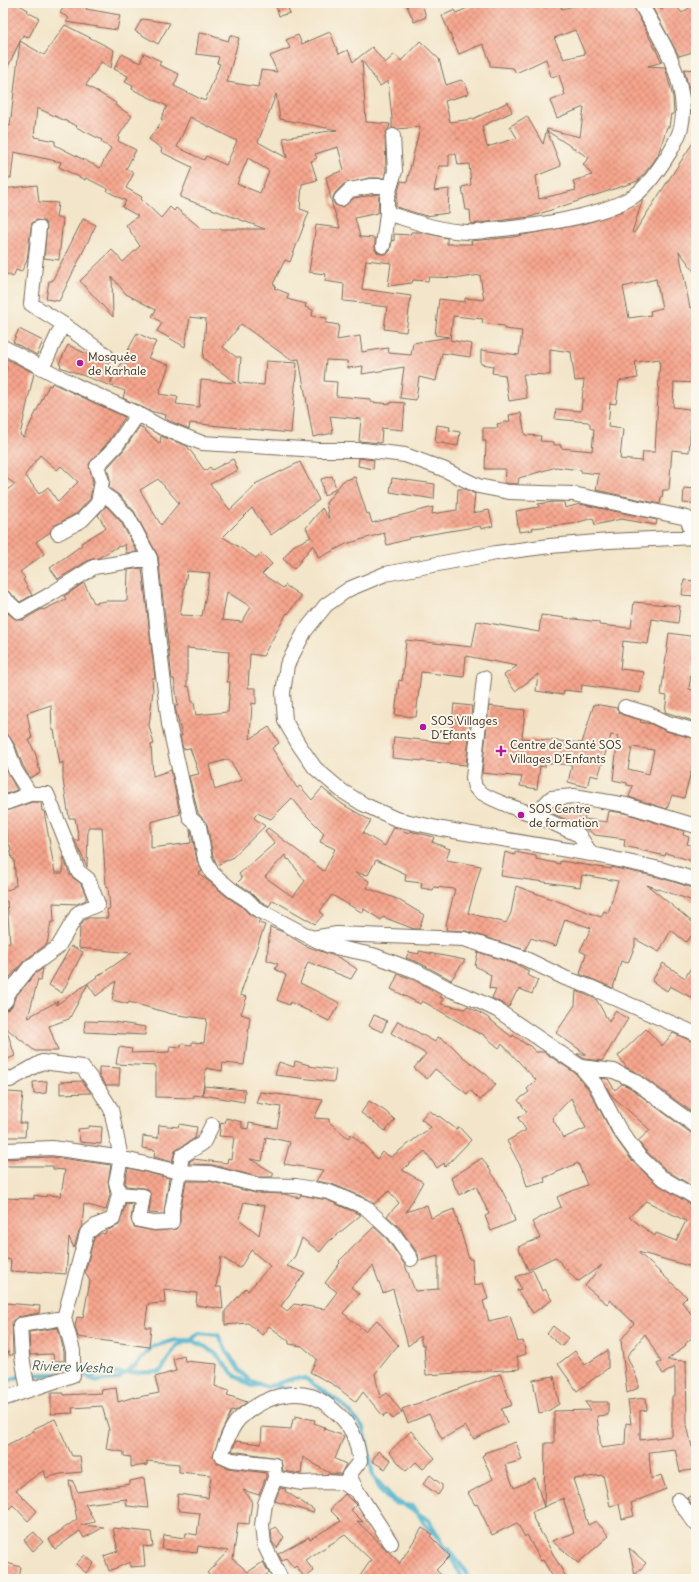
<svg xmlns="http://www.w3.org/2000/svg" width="699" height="1582" font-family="Delius,sans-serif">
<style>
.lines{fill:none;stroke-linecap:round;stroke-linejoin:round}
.stream{stroke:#4eb2cd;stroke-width:4}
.building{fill:url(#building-cross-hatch);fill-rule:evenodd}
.minor-casing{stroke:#7b6b5a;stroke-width:16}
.minor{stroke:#fff;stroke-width:14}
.poi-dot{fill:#b5179e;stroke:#fbf7ec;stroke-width:1.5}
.labels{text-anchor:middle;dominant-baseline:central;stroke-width:4;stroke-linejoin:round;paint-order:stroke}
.poi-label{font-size:12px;fill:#3b2a1e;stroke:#fbf7ec;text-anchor:start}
.water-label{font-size:13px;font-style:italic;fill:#425a5b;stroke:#fbf7ec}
</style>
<defs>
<pattern id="building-cross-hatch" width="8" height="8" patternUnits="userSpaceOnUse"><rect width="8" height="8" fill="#f7a58d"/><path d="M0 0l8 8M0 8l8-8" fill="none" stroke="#c98773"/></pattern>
</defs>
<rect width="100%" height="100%" fill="#fbf7ec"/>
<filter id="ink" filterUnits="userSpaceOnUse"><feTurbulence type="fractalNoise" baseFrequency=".025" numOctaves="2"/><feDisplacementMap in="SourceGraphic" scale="8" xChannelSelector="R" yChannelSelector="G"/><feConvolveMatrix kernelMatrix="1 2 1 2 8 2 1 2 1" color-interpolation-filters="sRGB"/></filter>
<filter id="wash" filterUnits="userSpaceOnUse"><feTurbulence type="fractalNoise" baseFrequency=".012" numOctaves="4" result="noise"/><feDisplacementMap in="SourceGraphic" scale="16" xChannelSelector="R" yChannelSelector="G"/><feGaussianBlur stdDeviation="0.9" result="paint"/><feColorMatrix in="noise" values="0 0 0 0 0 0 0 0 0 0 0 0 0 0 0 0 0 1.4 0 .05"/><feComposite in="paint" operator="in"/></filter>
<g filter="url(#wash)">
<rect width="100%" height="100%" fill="#f3e5c9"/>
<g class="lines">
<path class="stream" d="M76 1375 89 1376 120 1373 160 1372 177 1345 190 1341 199 1333 218 1335 227 1351 239 1370 249 1380 267 1387 295 1378 306 1379 342 1404 364 1428 373 1476 395 1500 429 1520 460 1573 462 1579
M89 1378 97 1381 118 1379 135 1366 152 1347 175 1340H190L204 1346 216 1354 235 1376 251 1386 261 1385
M3 1382 25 1375 61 1374
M273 1386 290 1389
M376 1480C379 1490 388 1502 399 1504
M406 1505 413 1506 424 1523 436 1536
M449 1549 466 1572 468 1579"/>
</g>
<g id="blocks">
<path class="building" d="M3 3H16L28 10 27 12 39 18 29 37 23 35 3 77Z
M66 3H89L86 9 120 15 117 30 66 22 69 18 60 13Z
M275 3H286L290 13 279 16Z
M406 3H422L426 17 414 22Z
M479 3H559L562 9 583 3H632L662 62 648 66 665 67 673 97 674 114H671L669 127H667L658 155 652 164 638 181 530 217 471 224 470 210H466L462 187 471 185 469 164 458 165 456 154H449V166H439L434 191 449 189 448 213 426 216 396 207V199L401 181 407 182 420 127 397 129 392 128V118L388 81 380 86 362 60 366 122 390 124 389 128 386 132 385 136 386 170 384 178H369L344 184 335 193 333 197V202L335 205 343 207 354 198 379 194 378 213 355 218 360 237 375 238V250L378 253 382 254H387L390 251 392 240 394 241V234L410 235 411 232H420L447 238V244H472L471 241 513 237 587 223 623 211 643 199 632 232 634 233 696 138V274L679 251 690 308 696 307V383L674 382 673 407 696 410V430L691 429 689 452 672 450 669 490H663L662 498H661L660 504 596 490 599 474 581 472V470L556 467 519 478 518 484 505 483 506 470 505 469H485L486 441H483V428H498L497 424 510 421 509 415 521 413 525 435 541 436 540 441 554 442V445H561V448L592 451 594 429 590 428V424L588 422 555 419 556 409 581 411 584 380 575 381 571 352 550 349V375L523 374 527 398 509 401 505 375 492 373 493 366 481 364V350L519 355 522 331 504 329V326L482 323 483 319 453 316 450 340 472 344 470 357 442 353 436 381 419 377 416 400 400 398 404 367 362 374 363 366 348 368 347 361 326 360 324 381 337 382 336 396 370 399V402L391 404V402L405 403 403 430 382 428 381 443 359 441 361 419 330 416 333 433 313 437 299 359 291 360 241 324 223 347 236 357H241L239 383 264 385 266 361 297 363 291 433 190 423 189 429 165 419 166 415 150 411 123 398 125 391 60 367 61 365 59 364 68 345 112 366 111 383 137 333 156 342 148 358 169 365 159 394 178 397 176 404 199 407 201 380 236 383 203 358 206 319 190 317 185 347 157 331 162 323 152 316 156 310 126 294 112 277 113 317 80 281 112 250 123 262 140 246 126 225 138 216 122 207 126 201 107 191 108 189 86 178 85 180 59 167 61 162 14 152 11 178H3V123L10 126 20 41 44 55 65 25 114 50 111 68 101 62 86 85 116 103 115 105 132 116 118 137 119 138 118 141 136 150 126 169 134 173 126 188 142 197 141 199 161 218 170 207 174 211 176 208 202 229H265L180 197 192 167 161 152 162 149 149 139 163 120 161 119 167 106 132 89 133 86 125 82 128 76 114 69 122 54 140 63 144 53 161 61 159 65 179 74 174 86 205 101 220 64 217 63 219 57 196 54 199 33 212 35V36L228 41 230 35 239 38 227 82 258 87 261 70 277 72 270 56 290 48 286 40 298 35 302 44 330 32 339 54 348 50 353 62 372 47 385 63 395 54 401 61 420 41 439 59 446 85 461 80 466 85 468 94 445 101 450 122 473 119 508 102 512 112 482 126 487 147 517 138 510 126 527 116 543 144 547 129 580 137 584 107 557 118 550 101 565 95 559 75 551 77 546 59 516 73 513 68 490 66V61L483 44 459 54 442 16 455 10 456 13ZM575 30 585 54 564 59 554 38ZM276 94 280 119 337 130 283 138 287 158 258 142ZM37 108 77 126 76 127 102 140 101 142 111 148 100 168 55 145V141L34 137ZM190 117 237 141 226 165 206 156 204 160 177 147ZM547 131 589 158 583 164 592 175 573 181 576 190 539 199 536 176 561 166ZM338 147 344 170 326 177 332 204 340 228 316 225 309 272 326 274 325 281 344 284 343 301 363 303V304L387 307 384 329 406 332 411 296 362 289 366 260 391 263 388 286 412 283 413 280 428 281 429 277 461 278 480 275 484 300 465 298V302L439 299 435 335 449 337 413 343 411 355 389 353 388 348 362 352 360 336 337 340 339 325 326 323 327 318 312 316 313 310 305 307 306 304 287 299 289 294 274 288 276 286 273 284 285 260 290 262 309 212 300 209 302 184 317 180 311 161 317 158 315 154ZM248 158 269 171 260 193 237 184ZM656 279 662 308 650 311 651 315 629 318 623 287ZM660 359 655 452H643L642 461 620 459 623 429 608 427 610 403 616 404 619 381 638 378 635 362Z
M650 3H657L662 10 671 3H674L682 13 696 3V51L679 56Z
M142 19 170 23 158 44 135 31Z
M684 69 696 70V113H691L690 94Z
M37 185 39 202 58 203 56 218H63L59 260 44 258 47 225 44 221 36 220 32 223 31 227 27 261 21 272 16 270 13 277 3 272V189Z
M83 219 96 225 59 301 46 299 49 281H52Z
M19 329 43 341 37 355 13 342Z
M5 358 34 373 20 435 24 437 49 385 51 386 52 383 125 417 109 441 89 464 93 482 90 499 77 513 54 526 50 532 36 542 44 554 20 572 25 578 23 580 32 595 20 602 8 591 3 589V493L15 484 3 476V386L7 367 3 366V363ZM40 455 57 470 61 466 78 482 58 502 48 487 39 494 25 475Z
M437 425 450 427 449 430 460 432 458 446 435 442Z
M140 426 160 444 161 436 187 446 205 471 210 467 212 470 233 459 238 470 210 484 230 510 256 485 255 484 300 462 319 500 271 535 252 508 223 537 256 558 261 553 272 564 262 574 283 588 285 585 301 596 288 614 287 613 263 656 250 654 248 688H256V704L252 703 250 739 269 727 279 743 272 748 297 788 300 786 312 800 322 788 342 804 371 821 363 833 385 846 394 827 409 833 410 831 434 837 432 842 450 849 446 860 481 866 468 913 506 923 511 913 516 886 601 917 604 911 608 913 618 881 582 875 580 887 501 876 505 852 515 855V852L536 856V859L560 864V861L611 869V867L658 877 696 889V902L647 885 696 925V930L686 942 671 930 659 952 635 939V946L628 963 621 961 613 988 580 974 586 954 580 951 591 928 565 919 556 946 531 938 525 950 466 931 446 930 447 925H446L455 889 434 887 433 890 421 888 422 883 405 881 406 874 376 860 368 875 355 873 369 881 367 888 397 899 424 915 419 929H414L383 917 381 920 364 909 363 913 332 895 320 911 323 915 315 924 273 900 269 906 260 901 251 892 237 883 242 878 239 874 275 843 265 831 268 828 324 871 335 849 320 842 324 833 307 816 292 798 271 819 257 813 254 818 265 826 232 858 217 865 213 856 207 824 198 813 189 776 199 774 190 748 183 749 180 736H182L175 707V706L178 705 174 679H172L158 556 134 511 119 495 109 488 110 479 107 468 123 451ZM158 479 179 503 161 525 140 490ZM187 571 210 573 202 616 180 615ZM227 592 251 607 242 622 222 620ZM187 648 229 652 227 682H230L228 712 196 715 194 702H192L189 686 187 687ZM229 759 242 780 215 790 209 765ZM285 855 288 860 289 859 305 881 293 897 265 877Z
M359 458 374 460 373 469 358 466Z
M332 476 336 488 324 496 321 479Z
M355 477 367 514 369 513 372 523 433 507 432 514 457 510 458 489H465L475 494 473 513 489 510 493 526 481 529 480 526 408 538 409 539 387 545 384 533 346 544 319 558 313 545 294 569 283 559 293 546 311 537 306 528 322 508 329 519 326 503 343 481Z
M392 478 435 484 434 499 390 492Z
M684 488 696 489V504L683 503Z
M554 502H564L565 508 580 504 657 520 656 525 621 519 595 525 593 518 572 524 532 528 533 530 519 532 516 511 539 507 538 504Z
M106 506 121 522 137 552 126 553 125 544 120 547 119 546 98 558 89 560 58 579 50 568 82 545 81 543 106 528 98 515Z
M142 568 155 678H152L153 690 149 726 154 744 151 745 153 776 171 770 180 814 151 822V848L191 843 190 829 191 830 197 861 202 871 199 873 226 896 241 906 249 914 260 920 258 923 265 925 240 995 247 997 241 1014 250 1017 244 1065 223 1063 222 1071 206 1068 202 1096 194 1095V1098L156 1097V1066L116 1064 119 1047 132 1049 131 1053 169 1052 170 1046 181 1047V1044L192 1045V1042L204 1043 207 1019 172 1014 129 1002 128 1004 112 1000 116 981 96 996 88 984 69 1019 49 1026 58 1051H35L6 1028 15 1056 3 1061V1011L9 1009 12 1006 15 997 35 974 43 968 41 981 38 979 28 1018 31 1017 32 1015 58 1001 56 1005 132 953 79 948 80 927 84 920 88 918H108L107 909H110L108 886H106L102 827H88L87 867 75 841 79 840 75 818H69L63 780V762L60 764 54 730H52L51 705 27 713 32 739 29 740 36 755 40 773 30 778 23 766 16 747 10 737 5 733 3 724V609L14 618 18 620H23L42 609 43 610 66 599 64 596 84 583 94 603 106 601H127L128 570Z
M684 580 696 581V596L682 595Z
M634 602 680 606 678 623 652 619 648 644 623 641 620 669 644 672 640 693 582 685 581 692 564 690 563 695 536 691 538 674 515 691 504 675 517 666 466 656 464 677 421 672 416 717 395 715 399 680 402 681 406 640 472 647 477 621 539 632 541 615 599 622V625L631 628Z
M669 633 696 637V666H692L689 689 696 691V722L665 712 667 696 661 695Z
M454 704 472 706 466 765 392 758 394 737 450 743Z
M594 704 617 708 619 713 623 715 641 720 640 722 651 724 666 731 696 739V764L694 772H691L684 798 672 795 667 809 629 797 633 786 627 785V783L613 780 618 736 611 735 598 777 590 775 587 787 568 782 572 765 545 763V767L540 766 537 789 520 786 522 777 482 773 489 706 525 710 522 738 582 743ZM632 747 654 750 649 774 628 769Z
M5 768 17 790 3 795V769Z
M32 802H41L42 811H44L55 873H63V857L70 875 81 884 86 896V900L77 904 53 903 54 922H51L47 944 24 961 3 985V974L5 973 4 944 10 943 7 901 3 902V891L13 888V886H16L14 859H12L10 845H8L3 812Z
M554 807 587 810 584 819 607 822 609 811 624 813 684 831 683 835 689 837 687 844 696 847 692 861 666 853 665 856 624 846 625 839 595 835 583 827 549 812Z
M270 927 283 932 306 946 340 958 357 969 351 979 308 962 300 983 340 1003 329 1021 290 1002 289 1005 277 1000 286 975 275 969 278 964 267 960Z
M71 946 83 952 62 993 49 985Z
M419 951 465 960 451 980 420 963 406 958 409 952 419 954Z
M478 952 518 965 529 971 527 975 538 980 532 994 520 989 518 992 517 991 509 1007 492 998 496 989 489 988 491 975 475 966Z
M696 959V1000L670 986 667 991 652 981 663 963 685 978Z
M398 974 412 979 442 995 440 997 444 999 441 1004 465 1009 467 1006 487 1017 512 1037 513 1035 527 1045 528 1044 536 1052H544L575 1073 589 1090 612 1133 632 1161 657 1184 692 1205 696 1206V1268L638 1252 687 1297 682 1302 696 1320V1334L685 1344 686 1345 667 1360 687 1361H686L687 1425 692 1447 696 1446V1469L680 1472 675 1449 649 1452 651 1479 661 1475 666 1489 631 1503 634 1516 622 1519 619 1504 610 1506 603 1475 573 1479 588 1525 596 1521 609 1536 578 1563 552 1541 574 1533 563 1498 544 1507 545 1443H554V1411L591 1410 585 1402H608V1415L597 1416 601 1448 625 1445 626 1423 631 1424 628 1400 646 1398 647 1410 640 1411V1440L672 1436V1396H675V1367L663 1374 657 1364 661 1362 645 1334 627 1356 638 1381V1388L627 1393 621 1340 634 1323 610 1300 607 1304 585 1286 602 1265 579 1281 576 1280 555 1257 528 1270 518 1247 540 1238 532 1222 561 1207 557 1197 587 1185 578 1163 544 1178 545 1182 527 1187 522 1169 507 1141 526 1130 518 1118 527 1112 518 1100 529 1092 527 1089 536 1080 502 1044 499 1048 481 1033 480 1034 426 1003 422 1001 420 1004 391 989ZM571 1098 586 1128 564 1138 552 1118ZM646 1201 686 1221 676 1241 656 1233 655 1236 629 1217Z
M576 991 596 999 609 1022 615 1011 628 1019 602 1061 584 1059 577 1054H586L556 1033 575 1005Z
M374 1015 387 1021 382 1032 369 1026Z
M85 1021 113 1022 146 1027 145 1035 84 1032Z
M398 1021 435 1042 438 1037 450 1044 463 1057 487 1075 496 1085 480 1100 470 1090 467 1094 435 1069 427 1079 414 1068 426 1054 391 1033Z
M646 1029 662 1046 673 1033 696 1043V1115L638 1073 627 1068 618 1056Z
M295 1061 309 1065V1066L336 1070 334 1082 275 1075 279 1062 294 1067Z
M99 1067 120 1068 119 1085H106L99 1075Z
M601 1078 608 1079 615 1090 622 1084 629 1087 691 1133 696 1134V1180L692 1186 666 1170 644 1149 638 1141 650 1130 611 1095Z
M47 1081 46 1093 34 1094 33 1082Z
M82 1081 91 1093 60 1094V1082Z
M204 1086 245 1090 244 1102 203 1095Z
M7 1092 23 1093 20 1123H26L25 1137H3V1120Z
M260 1092 323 1100 314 1118 329 1119V1122L348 1138 351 1134 362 1144 363 1143 377 1159 382 1152 391 1157 431 1127 421 1119 429 1110 438 1117 439 1116 456 1129 459 1127 471 1140 445 1167 444 1163 437 1168 425 1151 402 1170 423 1182 406 1212 427 1205 431 1218 454 1209 469 1259H472L474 1286 483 1283 488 1299 483 1301 489 1321 510 1316 518 1342 523 1341 526 1354 517 1357 520 1369 426 1375 424 1345H422L420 1336 408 1346 393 1289 383 1293 373 1266 351 1287 359 1294 343 1313 365 1331 377 1320 398 1345 375 1374 380 1398 387 1393 402 1412 393 1419 387 1413 383 1416 384 1417 363 1392 356 1402 334 1385 310 1372 317 1359 302 1346 289 1344V1341L269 1326 262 1335 248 1323 225 1325V1311L246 1288 248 1291 270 1266 251 1250 240 1268 221 1257 216 1287H221L223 1309 196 1305 197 1293 164 1289 165 1303 148 1304 145 1327H151L149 1347 78 1337 75 1326 77 1317 83 1318 90 1281 85 1272 94 1238 101 1233 105 1234 106 1231 119 1225 126 1203 133 1204 131 1219 134 1227 154 1231 176 1229 180 1222V1211L186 1181H209L255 1193 284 1194 299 1198 301 1195 327 1200 361 1215 327 1243 320 1252 302 1238 295 1256 287 1266 305 1273 281 1306 287 1311 294 1304 324 1309 337 1292 325 1283 340 1263 339 1261 374 1227 387 1239 405 1265 415 1291 438 1289V1256L419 1261 418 1254 400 1228 387 1216 399 1203 389 1191 374 1204 368 1199 332 1184 316 1181 323 1170 284 1164 290 1142 266 1137 262 1161 250 1159 274 1173 272 1177H258L212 1165 189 1164 190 1161 193 1159 227 1163 228 1158 231 1159 234 1137 219 1136 221 1123 225 1124 226 1118 242 1122V1128L248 1129 249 1123 277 1128 281 1107 256 1103ZM244 1202 265 1206 259 1235 239 1219Z
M369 1101 385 1111 395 1120 385 1131 378 1125 361 1113Z
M179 1124 197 1127 195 1138 175 1151 172 1162 154 1157 155 1150 142 1148 143 1136 158 1138 159 1125 178 1127Z
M89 1126 102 1127 101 1144 80 1142 78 1129 89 1128Z
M52 1157 111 1165 108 1181 110 1194 106 1210 84 1204 82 1226 79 1231 74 1248 69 1237 66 1274 25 1271V1272L10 1271 11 1260 3 1258V1198L34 1199V1195L46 1197V1195L61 1196 65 1170 53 1169V1166H3V1159Z
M482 1158 496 1179 510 1206 515 1221 491 1231 485 1216 489 1214 476 1186 459 1195 451 1178Z
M128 1168 169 1178 164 1214 149 1213 151 1197 148 1189 144 1188 126 1186 125 1182Z
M533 1270 542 1291 545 1289 552 1300 533 1313 517 1290 521 1289 516 1277Z
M6 1303 40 1306 39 1313 18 1317 12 1321 13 1355H9V1352L3 1353V1317H4Z
M553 1326 568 1338 562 1346 547 1334Z
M58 1328 64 1352V1361H54L53 1354 30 1355 29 1332Z
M608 1350V1368L577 1391 558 1364 575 1351 585 1365Z
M184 1356 185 1361 217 1364 215 1386 229 1391 227 1395 247 1402 235 1411 232 1410 221 1433 213 1456 217 1463 229 1468 266 1473V1477L259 1495 243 1490 252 1500 249 1524 238 1523 233 1559 248 1572 263 1562 269 1573 261 1579H214L207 1573 228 1551 198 1546 197 1553 162 1549 164 1535 185 1538 186 1533 197 1535 200 1513 180 1511V1509L177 1508 178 1494 208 1498 211 1475 179 1472V1464L147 1461V1465L131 1467V1457L124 1456V1452L106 1449 109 1430 102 1406 72 1408 73 1413 51 1414V1393H64V1395L102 1393 101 1390 116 1388 118 1402 134 1397V1398L159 1393 155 1377 176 1371 173 1359Z
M500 1374 512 1405 501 1409 507 1423 474 1439 465 1426 442 1439 429 1414 408 1423 402 1409Z
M554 1376 559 1404 548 1411 539 1413 533 1380Z
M295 1416 315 1420 314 1423 325 1427 324 1429 344 1436 335 1459 346 1464 341 1474H331L303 1457 301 1474 283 1471 281 1461 278 1458 232 1451 236 1441 261 1444 262 1427 291 1429 293 1419H295Z
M55 1419 72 1456H80L82 1472 60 1474 46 1478 44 1470 16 1490 37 1511 28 1521 13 1505 3 1514V1447L34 1431 33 1429Z
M411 1431 435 1458 423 1469 416 1462 406 1471 389 1452Z
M516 1442 522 1460 505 1465 514 1488 535 1478 544 1507 532 1512 534 1517 533 1518 567 1579H554L543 1560 541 1561 527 1535 525 1537 517 1523 492 1535 477 1504 475 1505 468 1493 493 1479 482 1456 485 1454 484 1453Z
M378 1451 391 1460 385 1469 372 1461Z
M430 1475 442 1485V1489L438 1495 423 1484Z
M144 1478 148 1508 127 1506 126 1499 85 1504 95 1522 81 1525 104 1527 84 1538 80 1531 55 1549 49 1539 77 1519 69 1481 72 1480 78 1492 130 1484V1481Z
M280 1488 286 1489 285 1491 314 1510 313 1513 275 1501Z
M696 1492V1510L687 1498Z
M345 1494 356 1505 351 1510 363 1522 357 1521 399 1562V1564L422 1528 432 1534 430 1536 450 1556 436 1570 446 1579H358L371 1560 345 1535 305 1560 314 1571 305 1578 296 1566 294 1568 286 1558 282 1561 278 1554 309 1537 310 1539 341 1521 330 1510Z
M275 1527 284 1537 277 1548 272 1542 271 1530Z
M113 1528 151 1532 153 1547 143 1546 145 1566 130 1567V1562L109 1571 104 1556 118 1551Z
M34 1532 43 1542 33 1551 24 1540Z
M629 1548 646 1563 635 1575Z
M85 1555 94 1563 86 1573 76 1564Z
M3 1562 21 1567 19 1579H3Z"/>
</g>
</g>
<g filter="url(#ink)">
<use href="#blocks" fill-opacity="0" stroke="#7b6b5a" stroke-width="1"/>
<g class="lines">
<g class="minor-casing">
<path id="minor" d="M341 199 350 190 371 186H390
M387 213C413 221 439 231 467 232 474 233 483 231 491 230 530 227 601 217 634 196 649 186 670 154 677 138 681 131 683 119 683 111 682 70 660 37 640 3
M39 228 31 304 63 324
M383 246 387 213V198L395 171 393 136
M3 347 73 384 138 414 161 427 202 443 319 450H363L405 455 443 469 478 486 509 492 573 494 687 518 694 538
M42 368 63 324 106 355
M100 492 113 501 128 517 150 558 158 635 169 724 190 818 199 826 205 859 212 873 232 890 246 899 255 908 312 938 330 946 373 955 416 971 451 990 474 999 497 1010 581 1067 596 1085 619 1129 638 1155 661 1177 696 1198
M58 533 82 520 98 503 102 481 97 466 116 446 138 414
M696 537 609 541 550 546 496 553 385 574 349 589 326 605 305 631 287 665 283 693 285 721 299 745 315 768 342 791 363 804 396 819 442 829 591 854 660 869 696 880
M3 597 19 612 51 594 94 567 150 558
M484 678 473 778C474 781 474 785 475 787 481 797 523 811 535 815
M625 707 649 714 668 723 696 731
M3 741 8 750 15 770 30 794H47L78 871 88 879 98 904 78 913 58 947 29 968 18 982 7 993 6 1000 3 1003
M3 804 30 794
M591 854 579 835 535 815 551 798 574 796 626 805 696 826
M312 938 337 934 464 939 524 958 565 978 590 987 696 1034
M581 1067 614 1071 633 1080 696 1126
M3 1075 10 1080 42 1062 82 1067 98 1088 111 1109 121 1158 116 1182 119 1194
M7 1150 52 1148 116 1157 179 1172 210 1173 257 1185 296 1186 329 1192 365 1207 393 1233 411 1259
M28 1390 22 1357 20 1325 64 1318 87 1233 97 1225 113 1219 119 1194 143 1196 139 1220 154 1223 172 1222V1210L182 1156 203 1143 212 1125
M3 1399 73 1375V1351L64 1318
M275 1478 301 1483 327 1482 342 1483 357 1491 391 1543
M678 1500 696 1524
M281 1579 264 1544 262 1525 265 1504 275 1478 274 1465 232 1460 221 1455C226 1443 230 1428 239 1419 258 1401 285 1389 311 1396 324 1400 342 1416 349 1427 356 1436 358 1450 360 1461L349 1475 357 1491"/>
</g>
<use href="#minor" class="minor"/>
</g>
</g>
<g class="poi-dot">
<circle cx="80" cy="363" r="4"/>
<circle cx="423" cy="727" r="4"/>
<path d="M499 745h4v4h4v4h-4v4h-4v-4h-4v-4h4z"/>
<circle cx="521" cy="815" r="4"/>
</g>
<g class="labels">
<g class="poi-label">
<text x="88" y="356">Mosquée<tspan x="88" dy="14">de Karhale</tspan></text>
<text x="431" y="720">SOS Villages<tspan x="431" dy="14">D’Efants</tspan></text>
<text x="510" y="744">Centre de Santé SOS<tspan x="510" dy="14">Villages D’Enfants</tspan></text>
<text x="529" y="808">SOS Centre<tspan x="529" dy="14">de formation</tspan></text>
</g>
<g class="water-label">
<text transform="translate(72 1367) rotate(2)">Riviere Wesha</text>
</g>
</g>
<rect width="699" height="1582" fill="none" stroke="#fbf7ec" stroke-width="16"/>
</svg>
